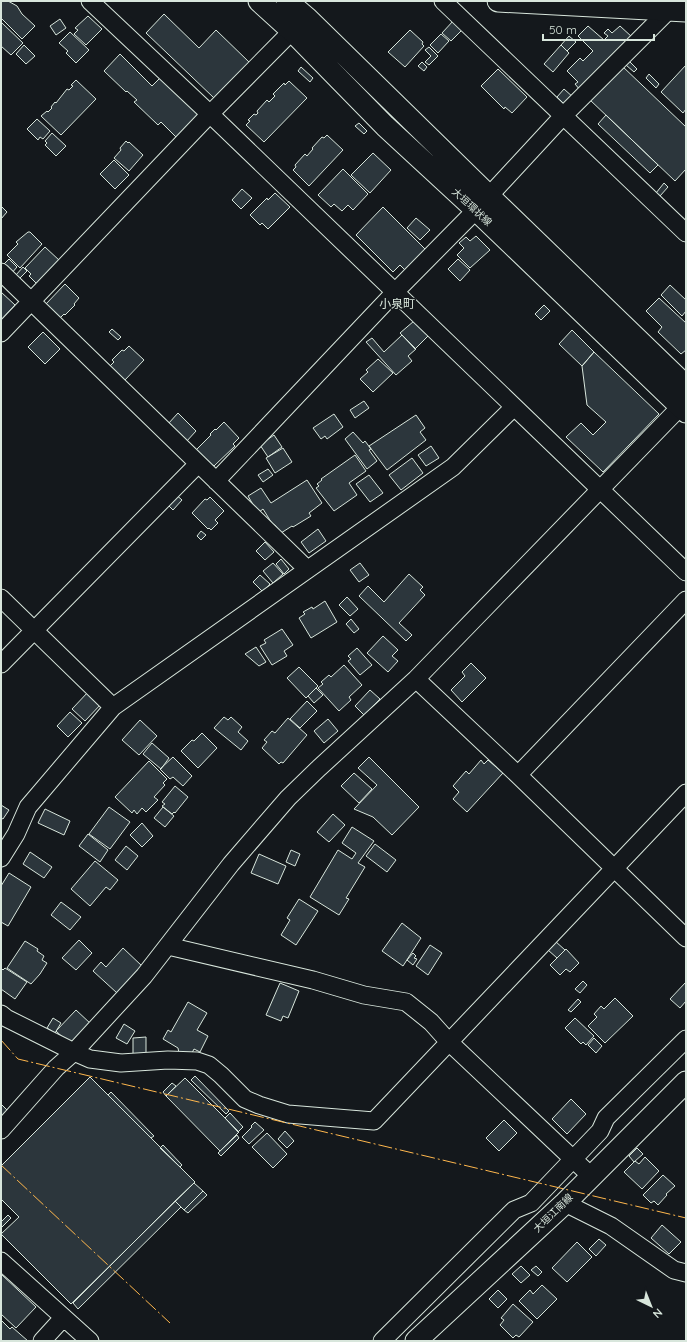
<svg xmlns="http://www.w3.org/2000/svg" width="687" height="1342" font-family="Quicksand,'Noto Sans JP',sans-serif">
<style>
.building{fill:#2c363c;stroke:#d8e6dc}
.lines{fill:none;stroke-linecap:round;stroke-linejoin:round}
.minor-casing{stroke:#d8e6dc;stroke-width:19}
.major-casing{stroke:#d8e6dc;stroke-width:23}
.minor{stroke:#14181c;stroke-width:17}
.major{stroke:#14181c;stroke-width:21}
.power{stroke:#ffb74d;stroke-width:1;stroke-dasharray:14 3 2 3;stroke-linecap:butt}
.labels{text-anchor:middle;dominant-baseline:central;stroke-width:3;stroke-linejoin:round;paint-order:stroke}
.street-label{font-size:10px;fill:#d8e6dc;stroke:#14181c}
.quarter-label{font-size:12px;fill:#d8e6dc;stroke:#14181c}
</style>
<rect width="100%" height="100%" fill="#14181c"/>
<path class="building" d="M1 1H8L17 6 22 14 35 26 22 39 1 18Z
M164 14 199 48 216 30 249 62 214 98 146 33Z
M88 16 102 29 86 45 74 34 78 30 75 28Z
M60 19 66 28 56 35 50 26Z
M454 20 463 29 451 41 442 33Z
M1 22 23 43 11 55 1 46Z
M588 26 604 40 608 36 604 33 608 29 612 33 620 26 632 37 580 90 575 84 578 82 567 71 580 58 583 61 593 51 578 36Z
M410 30 423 42 422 44 424 46 405 67 388 52Z
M70 32 89 50 76 63 66 53 68 51 59 43Z
M441 34 449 41 438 53 430 45Z
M569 36 576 42 567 51 561 45Z
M24 45 35 56 26 64 16 54Z
M561 45 569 53 553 72 544 64Z
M429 47 438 56 429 65 425 62 431 56 425 50Z
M120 54 152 86 160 78 201 117 179 140 161 122 158 125 134 102 137 100 127 91 126 92 104 71Z
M629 61 637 69 634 72 626 65Z
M422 62 427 67 424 71 418 66Z
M621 65 686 127V169L675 181 589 99Z
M686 65V109L683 113 661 92Z
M301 67 313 78 310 82 298 71Z
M498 69 527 97 512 113 505 107 504 109 481 86Z
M649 74 659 84 656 88 646 78Z
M76 80 96 99 61 135 41 116 47 111 48 112 52 108 51 107 55 102 56 103 67 89 69 90 73 86 71 85Z
M289 81 307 98 264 142 246 125 250 121 248 120 254 114 256 115 258 113 257 111 267 100 269 102 275 96 273 94 284 83 285 85Z
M564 89 574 98 566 106 557 97Z
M606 115 658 165 650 173 598 124Z
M37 119 50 131 43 139 40 137 38 140 27 129Z
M359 123 367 131 364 134 355 126Z
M52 133 66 146 56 156 45 145 47 143 45 141Z
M327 135 343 150 309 186 293 170 296 167 295 165 305 154 307 156 313 149 312 148 322 137 324 138Z
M126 141 128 143 129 142 143 155 129 171 114 158 121 150 120 148Z
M373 153 391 170 370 193 351 175Z
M114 160 129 175 115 189 100 174Z
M343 169 368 194 353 210 348 205 342 211 334 204 331 207 318 195Z
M664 183 668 187 660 196 656 193Z
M242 189 252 198 241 209 232 200Z
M275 193 290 207 268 229 262 223 260 225 250 215 267 198 268 200Z
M1 206 7 212 1 219Z
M383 207 427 251 407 272 400 265 393 272 356 235Z
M416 218 430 230 420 240 407 228Z
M28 232H30L42 244 20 268 7 255 18 244 16 242Z
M476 236 490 250 470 268 457 255 464 248 459 243 466 237 470 241Z
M45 247 60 261 37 284 29 276 31 274 25 268Z
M9 259 17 267 11 274 2 266Z
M458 259 470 270 460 281 448 269Z
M23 267 27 271 19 279 16 275Z
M65 284 79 298 74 304 75 305 65 315 64 314 59 319 45 305Z
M670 285 686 300V311L682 316 661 295Z
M1 292 15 305 1 320Z
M659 298 686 323V350L681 354 658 332 662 327 646 311Z
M544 305 550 311 541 320 535 314Z
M414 321 428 336 415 349 400 333Z
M112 329 121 337 118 340 109 332Z
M572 330 594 352 582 366 559 344Z
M43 332 60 349 45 364 28 347Z
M402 335 416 349 408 356 412 361 396 375 366 342 372 338 384 352Z
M129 346 144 360 124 381 109 367 114 362 112 360 122 350 124 351Z
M594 352 659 414 603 472 566 437 581 423 593 435 606 422 587 405 582 366Z
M378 359 393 373 373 392 360 379 368 372 366 370Z
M364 401 369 408 355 418 350 410Z
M178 413 196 431 186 442 168 424Z
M334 414 343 427 327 439 325 436 321 439 313 428Z
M416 415 425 428 420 432 426 440 387 470 369 446Z
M224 422 239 438 233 444 235 446 214 466 213 465 211 467 195 451 211 435 210 434 215 429 216 430Z
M353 432 363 443 365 441 371 449 369 450 377 461 367 469 345 439Z
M274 435 282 447 268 457 260 445Z
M431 446 439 458 426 466 418 455Z
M283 448 292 462 275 473 266 458Z
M355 455 366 471 349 483 357 495 334 511 316 488 319 486 317 484 322 480 321 479Z
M412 458 423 473 401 490 389 475Z
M268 469 273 475 263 482 258 475Z
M369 475 383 493 370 502 356 484Z
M307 480 322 503 309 513 311 516 293 527 292 526 281 533 275 525H273L263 509 258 513 248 496 261 488 271 503Z
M173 492 182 500 173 510 164 501Z
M210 497 224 511 215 520 218 523 211 530 209 528 208 529 192 513 205 499 207 500Z
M318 529 326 541 309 553 301 542Z
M201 531 206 535 201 540 197 536Z
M265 542 274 552 265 560 256 551Z
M281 559 289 569 284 574 276 564Z
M273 563 283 574 273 583 263 571Z
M360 563 369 575 359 582 350 570Z
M409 574 423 587 420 590 425 595 399 623 412 635 406 641 359 596 368 586 384 602Z
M260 575 270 584 263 592 253 582Z
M347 597 358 609 350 616 339 605Z
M325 601 337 622 311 638 299 618 305 614 303 612 312 607 313 609Z
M351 619 359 629 354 633 346 624Z
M282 629 293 645 284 651 287 656 272 665 260 646 266 643 264 640Z
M383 636 398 650 392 656 398 661 388 672 367 653Z
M256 647 266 662 259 666 245 654Z
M357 648 372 665 360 675 348 661 351 659 348 656Z
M471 663 486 678 462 702 451 690 465 676 462 672Z
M344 665 362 685 349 697 351 700 339 711 318 688 323 684 321 682 329 675 331 677Z
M299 667 318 686 306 698 287 678Z
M316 688 323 695 314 703 308 696Z
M370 690 380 699 364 715 355 706Z
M89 691 102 703 85 721 72 709Z
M307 701 317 711 300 728 290 719Z
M70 712 82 723 68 737 57 726Z
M224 717 228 720 231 717 242 727 238 732 248 741 241 750 214 728Z
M288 718 307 735 283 763 281 762 279 764 262 748 267 742 264 740 272 731 275 733Z
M328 719 338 731 324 743 314 731Z
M140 720 157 736 139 755 122 740Z
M202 733 217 748 198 768 181 751 192 740 194 741Z
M152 743 169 758 161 769 143 754Z
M173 757 192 776 183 786 173 777 170 779 160 769Z
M369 757 419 807 392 835 373 817 354 809 377 785 358 768Z
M481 760 484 764 488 760 503 773 467 812 453 799 459 792 453 786 466 771 469 774Z
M149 761 167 779 163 783 165 785 154 797 158 800 146 812 142 808 137 814 134 810 132 813 115 797Z
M354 773 372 789 359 803 341 786Z
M175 786 188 797 175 813 174 812 172 814 162 806 165 804 162 802Z
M1 805 9 810 3 819 1 818Z
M109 807 130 822 110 849 89 834Z
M163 807 174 816 165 827 154 818Z
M45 809 70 821 64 835 38 823Z
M333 814 345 825 329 842 317 832Z
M142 823 153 836 142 847 130 835Z
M352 827 374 841 358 863 365 867 346 898 349 899 339 915 310 897 338 850 352 859 356 853 342 843Z
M88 834 108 850 100 862 79 846Z
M375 844 396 860 387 872 366 856Z
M126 846 138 856 127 870 115 860Z
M291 850 300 854 295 866 286 862Z
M30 852 52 867 44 878 23 864Z
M259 854 286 866 278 884 251 873Z
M95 861 118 880 110 890 106 887 90 906 71 889Z
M9 873 31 887 8 926 1 922V886Z
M299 899 318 911 296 945 281 935 290 920 287 918Z
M61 902 81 917 70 930 51 915Z
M402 923 421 938 403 966 382 951Z
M79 940 92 953 76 970 62 958Z
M25 941 38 949 37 951 44 956 42 960 47 963 40 974 31 984 7 968Z
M555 941 565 950 557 958 548 950Z
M430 945 442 953 428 975 416 966Z
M123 948 142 966 117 993 93 971 101 962 106 967Z
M566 949 579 963 570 972 566 969 560 975 550 965Z
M413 953 416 956 414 958 417 959 413 965 407 960Z
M1 968 3 970 5 968 27 982 15 999 1 989Z
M583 981 587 985 580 993 575 989Z
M686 982V1001L680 1008 670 999Z
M280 983 299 991 288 1018 283 1016 281 1021 266 1015Z
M615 998 633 1016 605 1043 588 1026 597 1017 594 1014 601 1006 604 1009Z
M578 999 581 1002 571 1012 568 1010Z
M188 1002 207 1013 197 1030 208 1036 200 1052 194 1049 191 1055 179 1053 178 1048 163 1039 168 1030 171 1032Z
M76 1010 91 1024 71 1045 56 1031Z
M53 1018 61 1023 55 1033 47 1028Z
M575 1018 594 1036 586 1045 583 1042 581 1044 565 1028Z
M124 1024 135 1031 127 1044 116 1038Z
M146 1037V1056H133V1038Z
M594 1038 602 1046 596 1053 588 1045Z
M195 1076 229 1111 226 1114 191 1080Z
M90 1077 195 1182 71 1304 1 1234 19 1217 1 1199V1166Z
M185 1078 239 1132 220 1151 166 1096Z
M172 1083 176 1086 166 1096 163 1092Z
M111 1092 154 1136 151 1138 108 1095Z
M571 1099 586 1114 567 1134 552 1119Z
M1 1104 8 1111 1 1119Z
M230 1113 243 1127 238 1132 225 1118Z
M504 1120 517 1133 499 1151 486 1138Z
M255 1122 264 1130 249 1144 242 1137 252 1127 251 1126Z
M285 1131 294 1141 287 1148 278 1139Z
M267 1133 287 1154 273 1168 252 1147Z
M237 1135 239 1138 221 1156 218 1153Z
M163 1145 182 1165 180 1167 160 1148Z
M637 1148 643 1154 634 1162 629 1156Z
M645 1157 659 1171 642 1189 624 1172 635 1161 639 1164Z
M663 1175 675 1186 666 1194 667 1195 658 1205 654 1201 651 1203 643 1195Z
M194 1183 203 1191 184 1210 175 1201Z
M203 1191 207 1195 188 1213 184 1210Z
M175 1201 181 1207 78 1309 73 1303Z
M8 1215 11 1218 1 1228V1222Z
M662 1225 681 1242 669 1254 651 1238Z
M599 1239 606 1245 596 1256 589 1249Z
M577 1242 592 1257 567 1282 552 1268Z
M521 1266 530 1275 521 1283 512 1274Z
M536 1266 542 1272 538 1276 531 1270Z
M1 1274 36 1307 16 1328 1 1314Z
M542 1285 557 1299 537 1319 519 1301 530 1290 533 1294Z
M498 1290 507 1299 498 1308 489 1299Z
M513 1304 533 1322 519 1337 516 1335 513 1338 500 1325 504 1320 501 1318Z
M1 1320 10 1329 12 1327 28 1341H1Z"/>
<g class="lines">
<g class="minor-casing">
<path id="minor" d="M90 1 210 114 686 572
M443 1 686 233
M489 196 563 116 675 4
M1 272 307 569
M1 333 210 114 292 31
M216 481 395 292 476 210
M1 598 113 707
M1 664 198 464
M416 679 518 775 686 938
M518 775 686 600
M1 858 16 834 28 807 113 707 453 467 514 407
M168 946 313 980 364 995 406 1002 431 1022 448 1041 591 1176
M1 1014 6 1018 74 1052 90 1059 121 1063 168 1060 197 1061 209 1065 221 1075 245 1099 259 1105 288 1114 374 1121 686 793
M1 1130 56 1068 74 1052 144 976 231 864 288 798 319 768 416 679 686 401
M565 1203 611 1226 674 1270 686 1273
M1 1261 90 1341
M42 1341 63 1318
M382 1341 514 1210 531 1203 600 1131 606 1118 686 1039"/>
</g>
<g class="major-casing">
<path id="major" d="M259 1 292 31 385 126 476 210 686 412
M287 1 307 18 489 196 686 386
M498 1 686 11
M416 1341 565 1203 686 1082"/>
</g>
<use href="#minor" class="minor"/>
<use href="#major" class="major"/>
<path class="power" d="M1 1040 18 1059 686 1218
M1 1165 170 1323"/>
</g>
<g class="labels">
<g class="street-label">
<text transform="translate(472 207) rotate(43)">大垣環状線</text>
<text transform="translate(553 1213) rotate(-44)">大垣江南線</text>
</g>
<g class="quarter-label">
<text x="397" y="303">小泉町</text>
</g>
</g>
<rect width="687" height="1342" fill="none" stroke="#d8e6dc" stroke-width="4"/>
<g transform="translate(651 1306) rotate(137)" stroke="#14181c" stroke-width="3" paint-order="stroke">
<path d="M0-3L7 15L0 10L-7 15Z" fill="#d8e6dc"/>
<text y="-6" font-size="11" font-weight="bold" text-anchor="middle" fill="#d8e6dc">N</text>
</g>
<path d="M543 34v6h111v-6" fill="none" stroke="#d8e6dc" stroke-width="2"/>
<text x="549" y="34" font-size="12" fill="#d8e6dc" stroke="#14181c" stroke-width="3" paint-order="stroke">50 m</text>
</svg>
